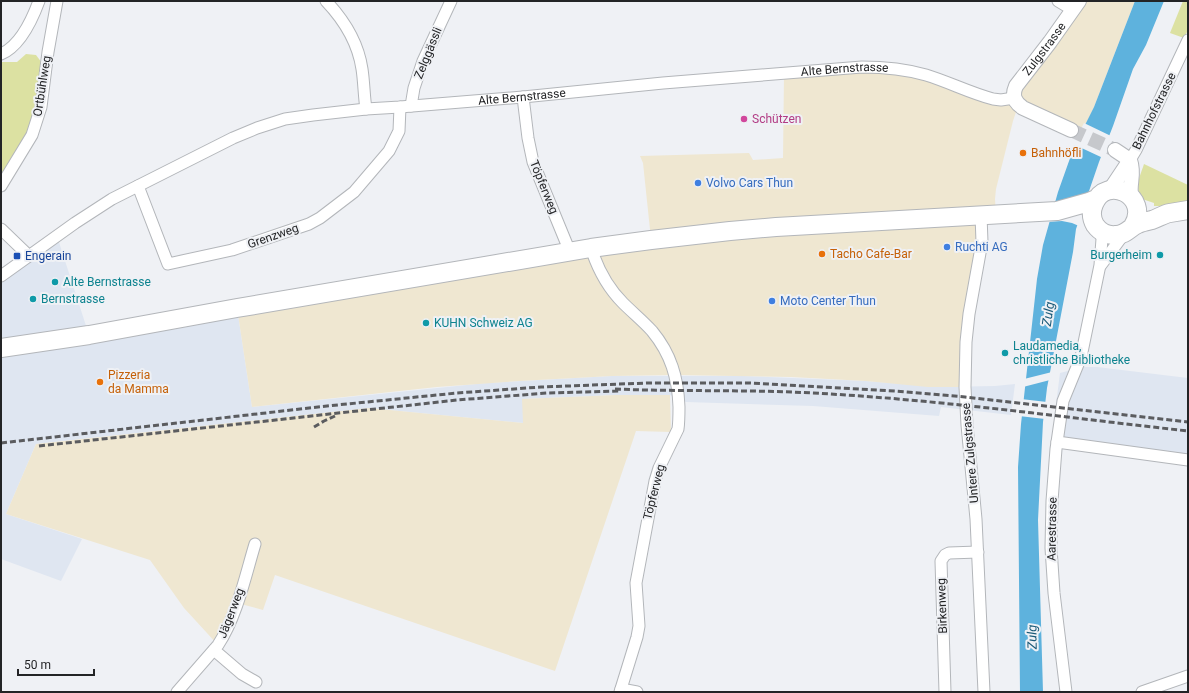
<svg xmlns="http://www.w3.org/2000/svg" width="1189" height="693" font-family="Roboto,sans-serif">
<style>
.built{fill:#dfe6f1}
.industrial{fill:#efe7d1}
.green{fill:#dce1a2}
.water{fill:#5eb2dd}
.pier{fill:#eff1f5}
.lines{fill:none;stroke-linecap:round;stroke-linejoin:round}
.tertiary-tunnel{stroke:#c6c8cc;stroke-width:14;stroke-dasharray:14 7;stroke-linecap:butt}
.minor-casing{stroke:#b3b6ba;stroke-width:13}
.tertiary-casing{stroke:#b3b6ba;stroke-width:16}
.primary-casing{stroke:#b3b6ba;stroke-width:20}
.minor{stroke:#fff;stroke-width:11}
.tertiary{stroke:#fff;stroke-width:14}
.primary{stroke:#fff;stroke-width:18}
.rail{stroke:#5b5c5f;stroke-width:3;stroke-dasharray:6 3;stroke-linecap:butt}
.hotel-dot{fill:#d1479c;stroke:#eff1f5;stroke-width:1.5}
.food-dot{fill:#e8710a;stroke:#eff1f5;stroke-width:1.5}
.shop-dot{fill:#3f7fe0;stroke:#eff1f5;stroke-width:1.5}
.culture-dot{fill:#0f9aa8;stroke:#eff1f5;stroke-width:1.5}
.transit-dot{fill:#1a4fb4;stroke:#eff1f5;stroke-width:1.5}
.labels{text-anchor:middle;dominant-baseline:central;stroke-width:4;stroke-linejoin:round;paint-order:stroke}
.street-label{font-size:12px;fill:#232426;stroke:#eff1f5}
.hotel-label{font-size:12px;fill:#b23c85;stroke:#eff1f5;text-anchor:start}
.food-label{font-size:12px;fill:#c56008;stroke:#eff1f5;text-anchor:start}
.shop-label{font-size:12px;fill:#366cbe;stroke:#eff1f5;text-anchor:start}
.culture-label{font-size:12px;fill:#0d838f;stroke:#eff1f5;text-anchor:start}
.transit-label{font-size:12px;fill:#164399;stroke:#eff1f5;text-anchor:start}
.water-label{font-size:13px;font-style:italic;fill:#1a5a78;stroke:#eff1f5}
</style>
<rect width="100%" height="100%" fill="#eff1f5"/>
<path class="built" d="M57 236 89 335 237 308 252 407 486 383 612 376H744L866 381 941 387 995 386 1015 384 1011 415 941 407 939 416 813 406 686 402 670 395H616L523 399 524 423 369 408 36 444 6 514 82 539 61 581 1 559V276Z
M1083 367H1097L1188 378V461L1065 447 1054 420 1060 373Z"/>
<path class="industrial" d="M1079 1H1135L1094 107 1081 134 1017 109 1013 121 996 189 995 199 996 215H981L965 387H928L866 381 791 377 676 375 612 376 519 381 437 387 252 407 237 308 651 239 643 163 640 156 749 153 753 160 783 158 784 74 877 67 989 98H1014Z
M616 395H670L671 432 636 431 555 671 275 575 263 610 237 603 218 645 184 608 150 560 6 514 36 444 369 408 523 423 522 399Z"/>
<path class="green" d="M1183 1H1188V30L1184 38 1170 33Z
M26 54 36 55 42 63 38 107 29 134 1 178V62H17Z
M1144 164 1188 185V204L1159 206H1154V203L1142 199C1134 188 1140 176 1144 164Z"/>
<path class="water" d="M1135 1H1164L1146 45 1133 69 1113 126 1099 162 1076 229 1073 252 1047 388 1043 422 1038 520 1043 692H1020L1018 467 1021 424 1037 279 1043 245 1058 192 1074 147 1094 107Z"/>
<path class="pier" d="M1084 123 1111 136 1103 158 1073 144Z
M1090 194 1079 226 1072 223 1062 221 1047 222 1053 202 1065 201Z
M1052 372 1050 380 1023 387 1024 379Z
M1021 399 1047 402 1045 419 1019 416Z"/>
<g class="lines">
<path class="tertiary-tunnel" d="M1071 130 1115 150"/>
<g class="minor-casing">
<g id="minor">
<path d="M326 1C344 20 358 42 362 69 364 82 364 96 366 109"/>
<path d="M1058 1 1073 10"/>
<path d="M1 54C20 46 32 20 39 1"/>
<path d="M523 97 528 138 533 162 570 252"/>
<path d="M411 106 414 88 423 61 451 1"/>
<path d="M1130 160 1136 150 1188 40"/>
<path d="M1 186 32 135 41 107 48 52 57 1"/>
<path d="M138 186 168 264 232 250 309 224 320 218 354 192 389 151 399 131 400 107"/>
<path d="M981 215 982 242 969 314 966 342 965 387 967 425 976 519 984 692"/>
<path d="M1 229 29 256"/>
<path d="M591 248C598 270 607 287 623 303 633 313 643 321 652 331 671 354 678 378 679 407 679 415 679 422 678 429L659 468 655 481 636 583 639 626 637 637 620 692"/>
<path d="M1101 265 1124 234"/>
<path id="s1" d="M1 276 75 223 112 199 233 138 257 128 285 119 313 115 366 109 400 107 523 97 663 83 862 67C884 67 905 69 926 75 949 82 970 93 993 99L1001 100 1014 98"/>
<path d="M1057 442 1188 460"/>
<path d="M214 650 242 674 256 682"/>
<path d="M621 689 637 692"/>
<path d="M177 692 218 645C237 616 245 577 255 544"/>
<path d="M945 692 941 561 945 555 949 553 978 552"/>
<path d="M1066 692 1054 593 1051 548 1052 501 1056 449 1063 401 1081 357 1100 265 1102 239 1101 231"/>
<path d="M1142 692 1188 676"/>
</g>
</g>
<g class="tertiary-casing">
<g id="tertiary">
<path id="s2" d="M1071 130 1023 108C1014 102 1012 95 1016 86L1050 42 1079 1"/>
<path d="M1115 150 1130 160C1135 175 1129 182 1131 196"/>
<path d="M1110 190 1130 160"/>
</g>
</g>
<g class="primary-casing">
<path id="primary" d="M1133 226C1151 196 1106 174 1094 204 1091 211 1091 218 1095 225 1100 232 1108 236 1116 235 1126 235 1130 227 1138 224 1142 222 1148 221 1152 220 1158 218 1164 214 1170 213 1176 212 1182 211 1188 210
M1 348 89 335 237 308 591 248 651 240 730 231 776 227 1057 211 1089 202 1096 199"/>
</g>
<use href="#minor" class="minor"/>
<use href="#tertiary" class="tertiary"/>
<use href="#primary" class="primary"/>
<path class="rail" d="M615 389C686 392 758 389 830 394 949 401 1069 418 1188 431
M314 427 324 421 335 416
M1 443 327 406 457 393 541 387 648 383H750L895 391 965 397 1188 422
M39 446 457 400 547 393 619 391"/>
</g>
<circle class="hotel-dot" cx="744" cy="119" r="4"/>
<g class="food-dot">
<circle cx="1023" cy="153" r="4"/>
<circle cx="822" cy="254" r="4"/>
<circle cx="100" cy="382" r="4"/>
</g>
<g class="shop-dot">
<circle cx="698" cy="183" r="4"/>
<circle cx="947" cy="247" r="4"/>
<circle cx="772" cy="301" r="4"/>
</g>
<g class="culture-dot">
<circle cx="1160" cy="255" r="4"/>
<circle cx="55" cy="282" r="4"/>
<circle cx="33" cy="299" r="4"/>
<circle cx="426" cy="323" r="4"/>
<circle cx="1005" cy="353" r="4"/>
</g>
<rect class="transit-dot" x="13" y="252" width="8" height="8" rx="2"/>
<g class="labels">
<g class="street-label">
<text stroke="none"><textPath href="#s2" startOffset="125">Zulgstrasse</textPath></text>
<text transform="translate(428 53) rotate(-68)">Zelggässli</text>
<text stroke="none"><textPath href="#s1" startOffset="888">Alte Bernstrasse</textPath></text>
<text transform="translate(42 86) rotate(-81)">Ortbühlweg</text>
<text stroke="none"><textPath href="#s1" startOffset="564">Alte Bernstrasse</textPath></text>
<text transform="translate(1154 111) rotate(-64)">Bahnhofstrasse</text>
<text transform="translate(544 187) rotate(68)">Töpferweg</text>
<text transform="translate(273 236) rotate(-19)">Grenzweg</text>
<text transform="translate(970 453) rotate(-95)">Untere Zulgstrasse</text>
<text transform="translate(654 492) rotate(-76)">Töpferweg</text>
<text transform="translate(1052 529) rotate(-89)">Aarestrasse</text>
<text transform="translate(942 606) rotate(-92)">Birkenweg</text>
<text transform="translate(231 613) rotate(-69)">Jägerweg</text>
</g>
<g class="hotel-label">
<text x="752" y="119">Schützen</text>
</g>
<g class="food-label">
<text x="1031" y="153">Bahnhöfli</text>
<text x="830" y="254">Tacho Cafe-Bar</text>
<text x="108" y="375">Pizzeria<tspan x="108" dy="14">da Mamma</tspan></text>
</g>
<g class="shop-label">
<text x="706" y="183">Volvo Cars Thun</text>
<text x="955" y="247">Ruchti AG</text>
<text x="780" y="301">Moto Center Thun</text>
</g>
<g class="culture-label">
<text x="1152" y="255" text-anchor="end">Burgerheim</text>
<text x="63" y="282">Alte Bernstrasse</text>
<text x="41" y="299">Bernstrasse</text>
<text x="434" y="323">KUHN Schweiz AG</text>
<text x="1013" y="346">Laudamedia,<tspan x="1013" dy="14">christliche Bibliotheke</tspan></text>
</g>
<g class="transit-label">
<text x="25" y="256">Engerain</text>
</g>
<g class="water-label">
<text transform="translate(1048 314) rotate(-82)">Zulg</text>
<text transform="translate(1032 637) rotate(-91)">Zulg</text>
</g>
</g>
<rect width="1189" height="693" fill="none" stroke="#232426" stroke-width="4"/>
<path d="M18 669v6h76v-6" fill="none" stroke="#232426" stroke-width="2"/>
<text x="24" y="669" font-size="12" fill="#232426" stroke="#eff1f5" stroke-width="3" paint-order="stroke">50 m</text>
</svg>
